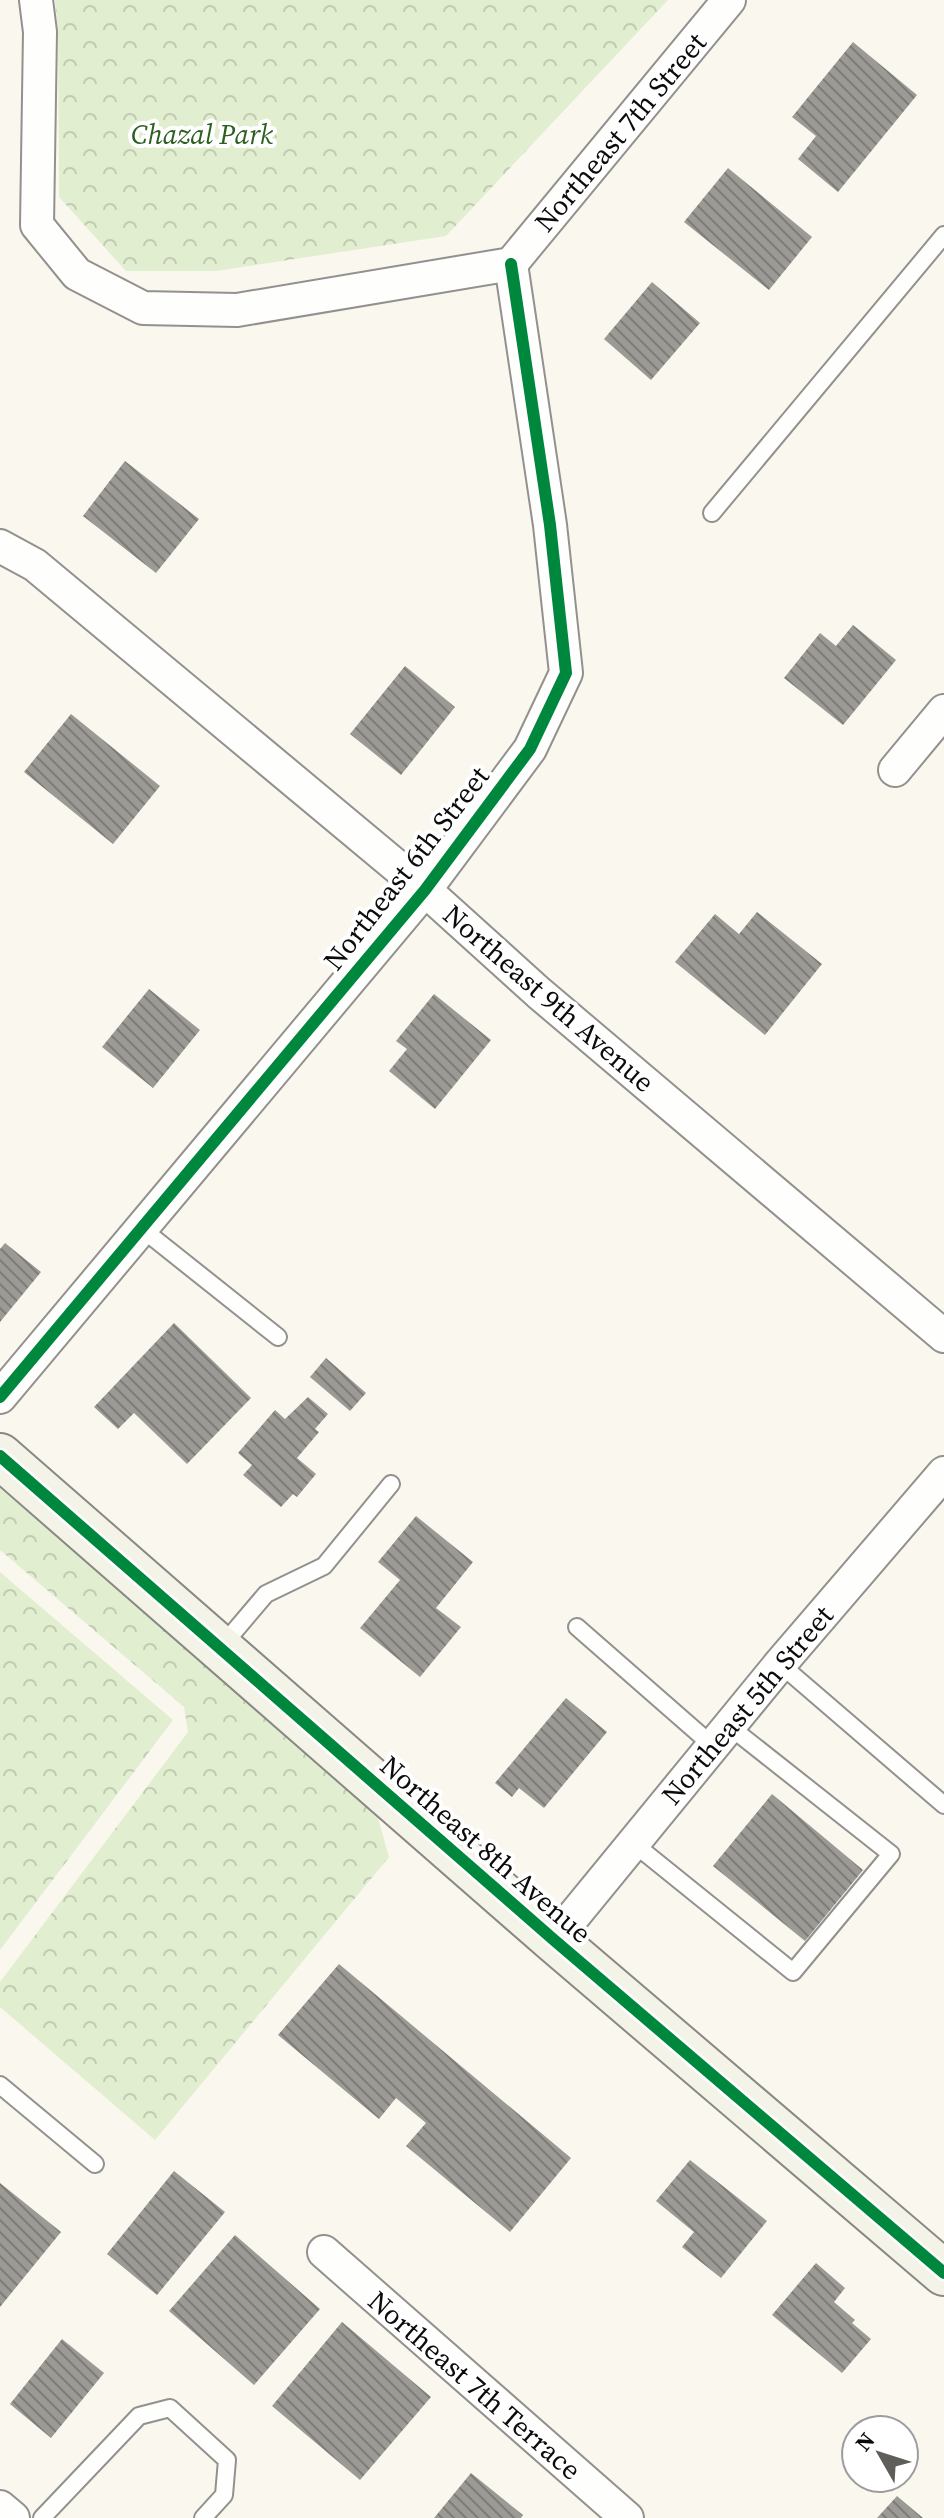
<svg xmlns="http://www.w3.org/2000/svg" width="944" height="2518" font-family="'Source Serif 4',serif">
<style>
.park{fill:url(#park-crowns)}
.building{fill:url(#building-back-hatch)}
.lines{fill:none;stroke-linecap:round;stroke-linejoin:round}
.lane-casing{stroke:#93918e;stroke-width:20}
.street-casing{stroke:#93918e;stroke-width:36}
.secondary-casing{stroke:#898884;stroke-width:48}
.lane{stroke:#fefefd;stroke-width:16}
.street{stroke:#fefefd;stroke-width:32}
.secondary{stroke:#f4f3e8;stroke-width:44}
.cycleway-casing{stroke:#fff;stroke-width:17}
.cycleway{stroke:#00873e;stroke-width:12}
.labels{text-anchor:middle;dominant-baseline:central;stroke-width:8;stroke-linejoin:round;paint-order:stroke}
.street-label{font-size:28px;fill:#0b0b0b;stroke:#fff}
.park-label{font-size:28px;font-style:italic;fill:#2c5f20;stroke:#fff}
</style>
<defs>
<pattern id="park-crowns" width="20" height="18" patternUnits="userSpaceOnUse" patternTransform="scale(2)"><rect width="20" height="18" fill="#e2eed0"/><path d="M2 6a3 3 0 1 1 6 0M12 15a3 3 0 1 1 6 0" fill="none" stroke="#c1cbb1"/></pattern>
<pattern id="building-back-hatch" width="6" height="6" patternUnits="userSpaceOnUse" patternTransform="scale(2)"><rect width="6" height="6" fill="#9c9a95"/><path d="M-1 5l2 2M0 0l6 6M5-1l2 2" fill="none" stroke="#7d7c78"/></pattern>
</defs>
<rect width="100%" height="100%" fill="#faf7ef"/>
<path class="park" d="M55 0H668L446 236 216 271H126L59 197 58 31Z
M0 1482 376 1811 389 1857 155 2140 0 2007V1982L188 1732 184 1707 0 1550Z
M0 1572 173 1720 0 1950Z"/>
<path class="building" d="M853 42 917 95 838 192 798 159 816 136 792 117Z
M728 168 812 237 769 290 684 222Z
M652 282 700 323 651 380 604 339Z
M125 461 199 519 156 573 83 516Z
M853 625 896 660 843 725 784 678 820 633 836 646Z
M405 666 455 707 401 775 350 734Z
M71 714 160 786 113 844 24 772Z
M757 912 822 964 765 1035 675 962 715 914 739 934Z
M149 989 200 1030 153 1088 102 1047Z
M434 994 491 1040 435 1109 389 1071 407 1049 396 1041Z
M5 1243 41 1272 0 1322V1249Z
M174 1323 251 1398 187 1464 134 1413 118 1429 94 1407Z
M326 1358 366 1393 350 1411 310 1377Z
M308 1397 328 1414 315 1429 319 1432 297 1458 316 1474 297 1497 293 1494 281 1507 243 1475 252 1465 238 1453 275 1410 285 1419Z
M416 1516 473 1562 436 1608 461 1627 420 1677 360 1628 400 1580 378 1562Z
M566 1698 607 1732 544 1808 519 1788 512 1797 495 1783Z
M772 1794 863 1870 805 1941 713 1866Z
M339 1964 571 2158 510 2232 406 2146 426 2123 396 2098 379 2119 278 2035Z
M690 2160 767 2221 721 2278 682 2247 694 2232 656 2201Z
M174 2171 225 2212 157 2295 107 2254Z
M0 2183 61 2232 0 2307Z
M235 2235 320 2309 254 2385 169 2311Z
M816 2263 845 2288 834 2302 855 2320 852 2323 871 2339 842 2373 772 2315Z
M342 2322 431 2397 360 2480 272 2406Z
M62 2339 104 2373 51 2438 10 2404Z
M471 2473 523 2515 521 2518H434Z
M897 2496 923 2518H877Z"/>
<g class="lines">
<g class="lane-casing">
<path id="lane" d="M712 513 944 235
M141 1228 278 1337
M577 1627 713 1746
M221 1647 266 1594 324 1566 391 1484
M780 1664 944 1805
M633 1843 793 1972 891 1854 729 1726
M0 2085 95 2164
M42 2518 139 2416 170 2408 227 2460 224 2495 203 2518"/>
</g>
<g class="street-casing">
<path id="street" d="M36 0 40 32 37 225 77 274 143 308 237 310 511 264
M511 264 729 0
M0 546 35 565 425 890 539 993 944 1336
M895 770 944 711
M0 1397 425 890 530 749 566 673 550 525 511 264
M554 1940 780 1664 944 1473
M324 2252 627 2518
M0 2507 13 2518"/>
</g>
<g class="secondary-casing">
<path id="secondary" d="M0 1456 554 1940 944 2273"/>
</g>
<use href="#lane" class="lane"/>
<use href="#street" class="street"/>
<use href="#secondary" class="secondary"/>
<g class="cycleway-casing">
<path id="cycleway" d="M0 1397 425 890 530 749 566 673 550 525 511 264
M0 1456 554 1940 944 2273"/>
</g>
<use href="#cycleway" class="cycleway"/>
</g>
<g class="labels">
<g class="street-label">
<text transform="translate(620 132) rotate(-50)">Northeast 7th Street</text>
<text transform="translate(406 868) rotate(-52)">Northeast 6th Street</text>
<text transform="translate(549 998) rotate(41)">Northeast 9th Avenue</text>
<text transform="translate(747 1705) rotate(-50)">Northeast 5th Street</text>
<text transform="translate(486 1849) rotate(41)">Northeast 8th Avenue</text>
<text transform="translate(475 2385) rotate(41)">Northeast 7th Terrace</text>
</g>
<g class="park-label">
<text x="202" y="134">Chazal Park</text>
</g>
</g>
<g transform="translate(880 2454) rotate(309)"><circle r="38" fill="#ffffff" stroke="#9d9d9d" stroke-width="2"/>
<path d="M0-6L14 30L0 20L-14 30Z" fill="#5f5e5b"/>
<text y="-12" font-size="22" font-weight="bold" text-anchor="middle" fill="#0b0b0b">N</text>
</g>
</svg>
